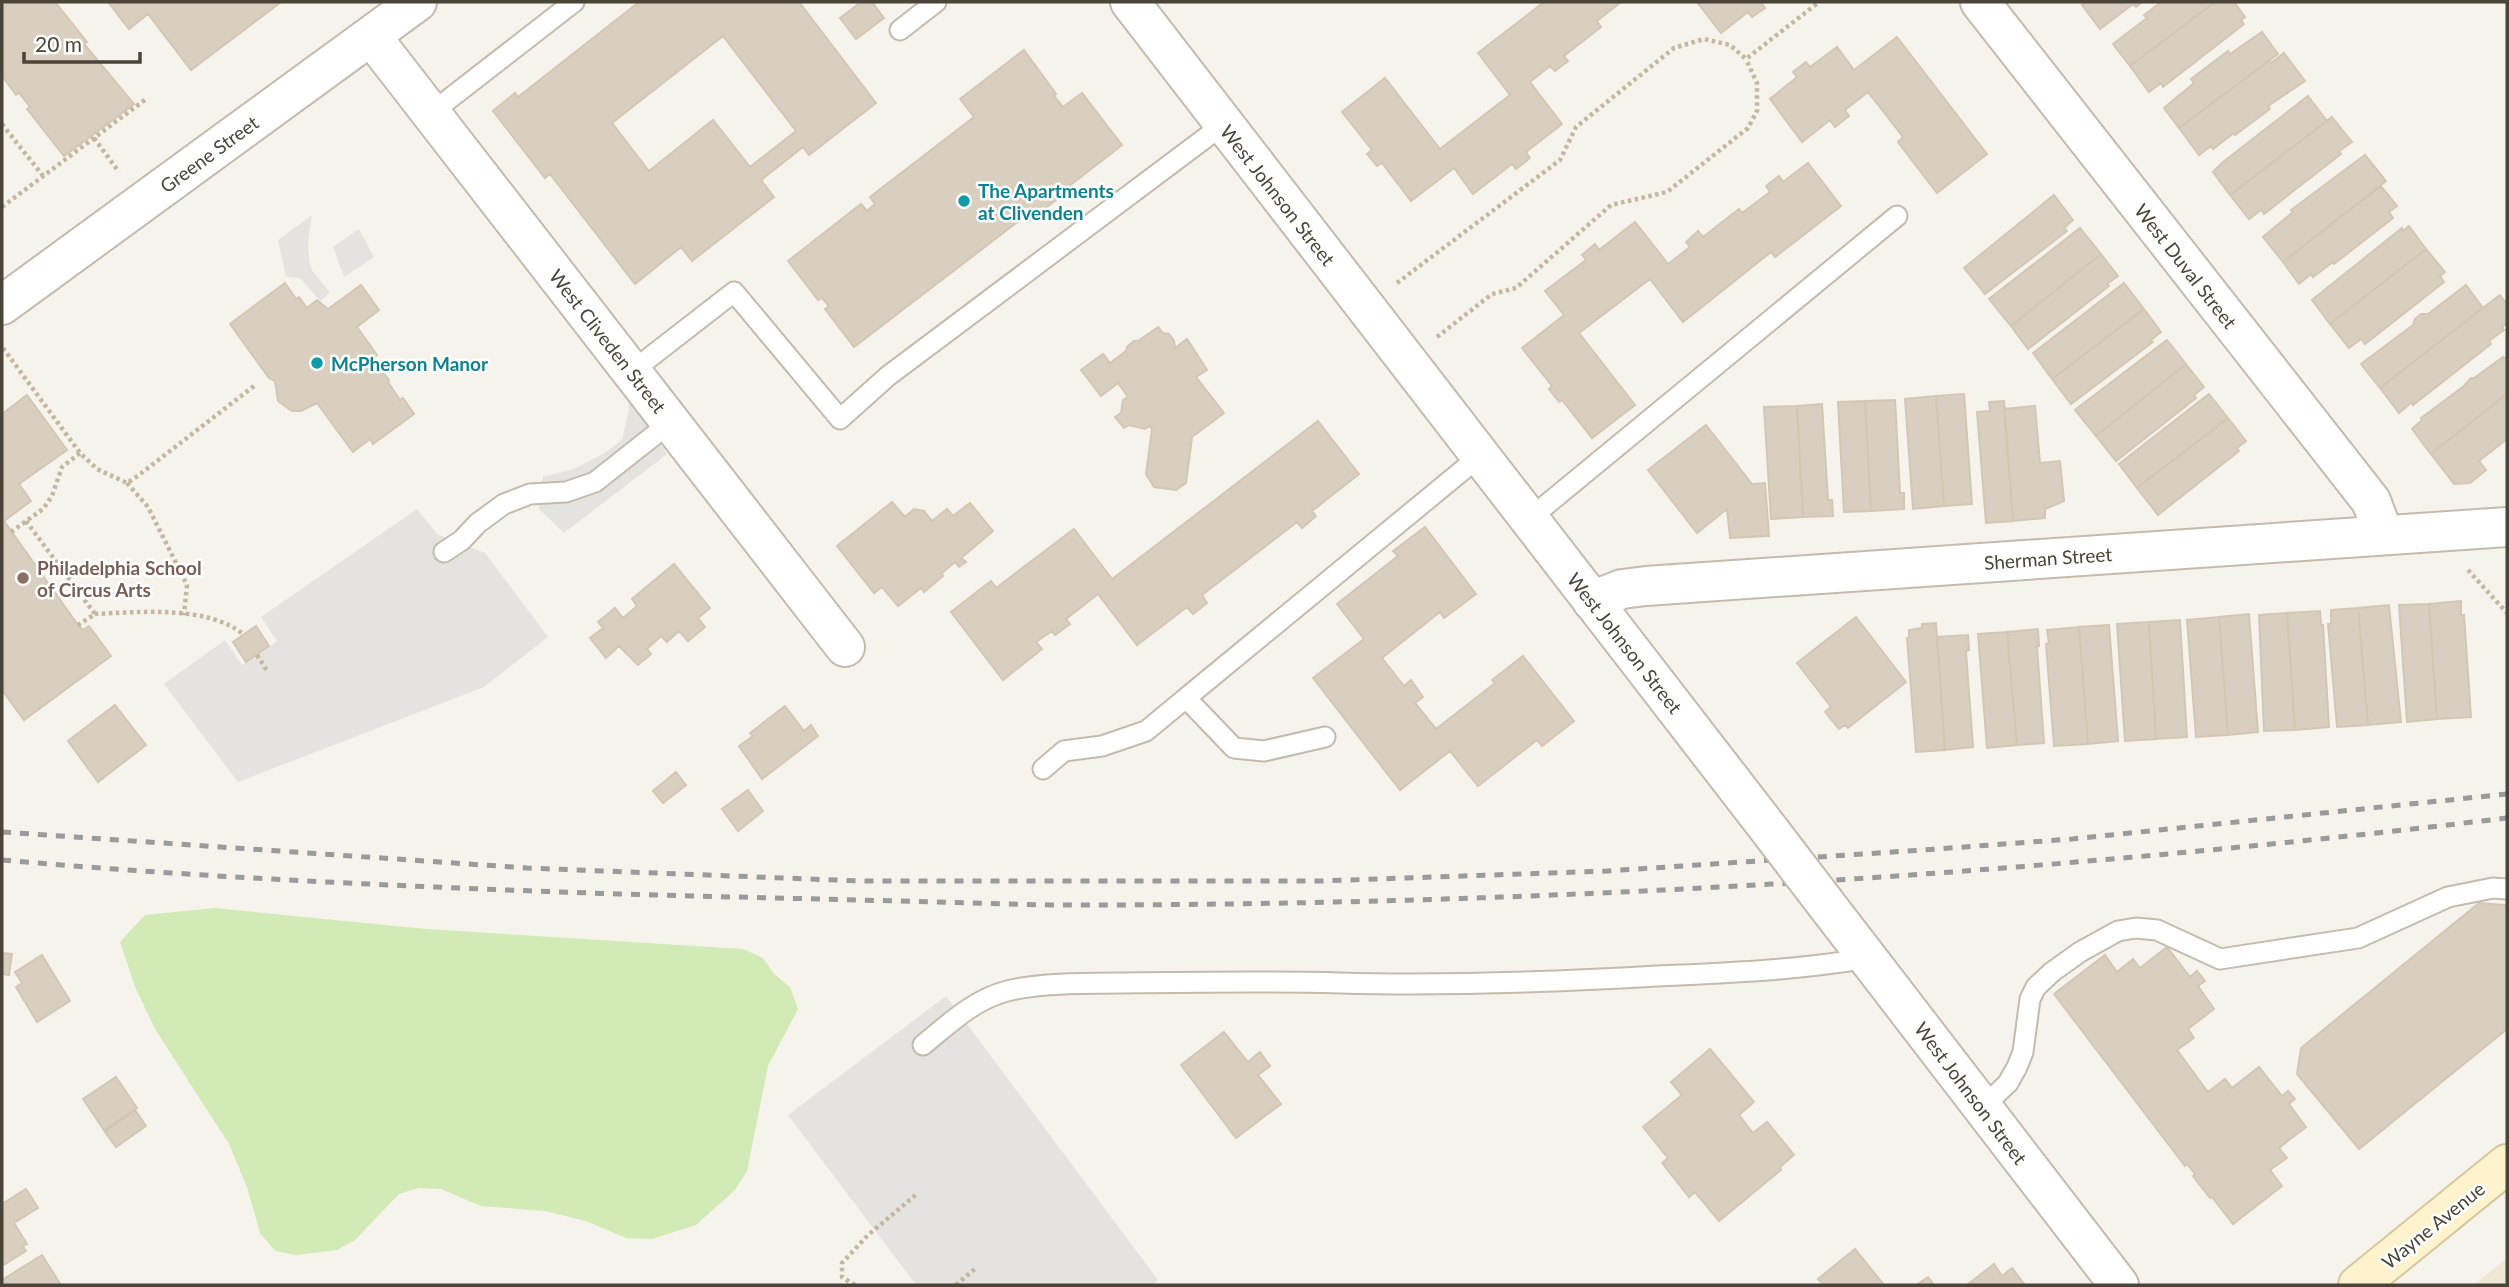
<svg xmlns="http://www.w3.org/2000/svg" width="2509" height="1287" font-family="Lato,sans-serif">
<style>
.education{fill:#efe8d6}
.green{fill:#d2eab5}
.parking{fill:#e5e3e0}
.building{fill:#d8cfc1;stroke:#d3c7b4;stroke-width:2;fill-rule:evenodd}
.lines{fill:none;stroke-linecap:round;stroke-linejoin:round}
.service-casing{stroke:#c2bbae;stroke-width:23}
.minor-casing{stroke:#c2bbae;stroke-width:42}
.tertiary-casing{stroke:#c2bbae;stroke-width:42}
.secondary-casing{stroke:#d6c79b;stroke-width:42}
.path{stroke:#c4b79f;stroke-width:4.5;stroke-dasharray:3.5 3.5;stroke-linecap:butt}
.service{stroke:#fff;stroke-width:19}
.minor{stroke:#fff;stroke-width:38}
.tertiary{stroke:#fff;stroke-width:38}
.secondary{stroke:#fff3cd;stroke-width:38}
.rail{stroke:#9a9a9a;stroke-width:5;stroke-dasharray:9 9;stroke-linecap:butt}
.tertiary-bridge-casing{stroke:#c2bbae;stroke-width:42;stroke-linecap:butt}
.tertiary-bridge{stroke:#fff;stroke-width:38}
.culture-dot{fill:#0f9aa8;stroke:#fff;stroke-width:2.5}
.education-dot{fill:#8d6e63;stroke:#fff;stroke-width:2.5}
.labels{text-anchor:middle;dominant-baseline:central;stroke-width:5;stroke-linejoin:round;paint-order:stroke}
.street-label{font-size:19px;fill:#4b4439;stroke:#fff}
.culture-label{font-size:19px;font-weight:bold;fill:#0d838f;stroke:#fff;text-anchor:start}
.education-label{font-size:19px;font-weight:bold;fill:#785e54;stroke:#fff;text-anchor:start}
</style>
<rect width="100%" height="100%" fill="#f6f3ec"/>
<path class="education" d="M2507 1258V1285H2474Z"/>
<path class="green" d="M215 908 426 929 743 949 763 958 774 974 790 987 798 1009 768 1066 747 1171 735 1190 696 1225 652 1239 626 1238 586 1221 545 1211 481 1206 441 1189 418 1188 399 1194 355 1240 337 1250 296 1255 275 1251 260 1233 247 1187 229 1144 155 1029 135 987 120 942 145 915Z"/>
<path class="parking" d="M312 215 308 243 309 261 312 270 330 293 320 301 300 278 286 277 278 240Z
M359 229 374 257 344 277 333 247Z
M627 393 667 454 564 533 539 509 543 477 574 469 608 451 622 439 629 410Z
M417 509 437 534 485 553 548 637 484 687 238 782 164 684 225 640 242 665 259 655 277 641 261 617Z
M946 996 1158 1280 1152 1285H916L788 1115Z"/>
<path class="building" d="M2 2H55L87 42 84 44 134 104 64 156 27 109 30 107 19 93 16 95 2 76Z
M108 2H281L191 70 148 14 129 29Z
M639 2H799L876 103 809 155 803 147 761 180 774 197 692 261 681 247 635 284 550 174 545 178 493 111 515 93 518 97ZM723 36 796 131 750 167 713 120 649 171 612 123Z
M861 2H872L884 18 856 39 840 18Z
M1544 2H1621L1597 21 1601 27 1564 56 1568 61 1555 71 1550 66 1530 82 1562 124 1526 152 1530 158 1516 169 1512 164 1473 194 1454 168 1411 201 1382 163 1377 166 1367 154 1372 150 1342 112 1385 78 1440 149 1510 95 1478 53Z
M1697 2H1761L1765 8 1752 17 1748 12 1721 33Z
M2086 2H2142L2136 7 2133 4 2100 29 2082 5Z
M2161 2H2215L2130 66 2113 44 2147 18 2144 15Z
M2215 2H2234L2245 17 2241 20 2244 24 2163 87 2161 83 2149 92 2130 66Z
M2262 32 2278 54 2179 128 2164 108 2194 83 2191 79 2228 51 2230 54Z
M1897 37 1987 154 1937 193 1898 142 1903 137 1868 92 1845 110 1849 116 1835 127 1830 120 1802 142 1770 99 1797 77 1793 72 1806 62 1810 67 1837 47 1854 70Z
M1024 50 1056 94 1054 96 1063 107 1082 93 1122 145 1064 190 1066 192 1028 222 1024 217 854 347 825 309 829 306 822 298 818 300 788 261 861 204 867 211 875 204 870 197 974 117 960 99Z
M2284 53 2305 81 2268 106 2270 109 2235 135 2234 133 2213 149 2211 146 2199 155 2179 128 2269 61 2271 63Z
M2308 96 2327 121 2230 195 2213 172 2223 162Z
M2332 117 2352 142 2339 151 2341 154 2264 214 2261 210 2249 219 2230 195Z
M2365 155 2386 181 2283 262 2263 237 2293 212 2291 210Z
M1808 163 1841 206 1775 257 1771 252 1683 322 1650 279 1579 333 1635 405 1592 438 1562 400 1559 402 1549 389 1552 386 1522 348 1564 315 1545 291 1586 260 1582 255 1595 244 1599 250 1635 222 1668 264 1690 247 1686 242 1698 231 1703 237 1739 209 1742 213 1770 192 1766 186 1779 176 1783 182Z
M2381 186 2397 206 2389 212 2393 218 2334 264 2333 262 2313 277 2311 274 2299 284 2283 262Z
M2054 195 2073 220 2064 228 2067 231 1985 294 1964 268Z
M2409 226 2426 249 2330 324 2312 300 2402 228 2403 231Z
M2080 228 2101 254 2011 326 1989 299Z
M2426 249 2445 272 2440 276 2444 282 2365 344 2361 339 2349 348 2330 324Z
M2101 254 2118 276 2107 284 2109 286 2028 349 2011 326Z
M285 283 296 299 299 297 307 308 317 300 328 309 361 285 379 310 357 327 377 355 373 358 389 380 388 382 400 400 403 398 414 414 373 444 370 439 353 452 317 403 301 411H292L278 401 275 381 269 378 230 324Z
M2124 283 2144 309 2052 379 2033 353Z
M2466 285 2483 308 2380 388 2361 364 2413 325 2415 319 2421 314H2428Z
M2500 295 2507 304V323L2502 327 2504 330 2489 341 2491 344 2413 405 2412 402 2399 413 2380 388Z
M2144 309 2161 332 2151 340 2153 342 2071 404 2052 379Z
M1158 327 1163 333 1169 334 1174 341 1175 348 1187 339 1207 370 1196 377 1224 413 1192 437 1186 483 1176 490 1154 487 1146 474 1152 429 1150 426 1145 429 1129 425 1124 428 1115 417 1121 413 1123 400 1128 397 1118 383 1101 396 1081 370 1103 354 1110 363 1126 351 1127 347 1134 341H1138Z
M2167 340 2186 364 2096 436 2075 410Z
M2507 356V394L2431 454 2412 429 2422 420 2421 418 2464 386 2471 378H2474L2503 357 2504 359Z
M2186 364 2204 387 2194 395 2196 398 2116 461 2096 436Z
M1964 394 1972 504 1944 506 1936 396Z
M2209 394 2228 418 2137 488 2119 464Z
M2507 394V439L2479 461 2486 470 2470 483 2454 484 2431 454Z
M27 395 67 450 19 484 31 501 4 521 78 625 83 630 89 626 111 656 24 720 2 690 5 686 2 681V414Z
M1936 396 1944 506 1913 509 1905 399Z
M1895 400 1900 493H1904V509L1871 511 1865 401Z
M1865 401 1871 511 1844 512 1838 402Z
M2004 401 2013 521 1986 523 1977 412 1990 411 1989 402Z
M1822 404 1828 500H1832L1833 516 1803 517 1797 406Z
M1797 406 1803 517 1771 519 1764 407Z
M2035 406 2040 463 2060 461 2064 501 2045 509V518L2013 521 2004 409Z
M2228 418 2246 441 2237 448 2239 451 2158 515 2137 488Z
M1318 421 1359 474 1312 511 1316 516 1302 528 1297 522 1202 595 1207 603 1193 614 1187 607 1137 645 1098 594 1066 619 1070 624 1055 635 1052 631 1036 642 1042 649 1003 680 951 612 991 581 996 588 1074 529 1112 579Z
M1706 425 1752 484 1765 483 1769 536 1730 538 1727 509 1697 533 1648 470Z
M892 502 905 517 914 509 924 511 932 521 947 509 953 516 970 503 993 531 961 558 966 562 959 567 955 562 942 573 943 576 924 592 921 588 898 606 882 587 874 593 837 546Z
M1425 527 1476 594 1444 618 1440 612 1382 658 1404 686 1411 680 1423 697 1415 703 1436 729 1495 683 1492 680 1523 656 1574 721 1542 746 1537 740 1478 786 1450 751 1400 790 1313 678 1364 639 1337 604 1398 556 1393 551Z
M674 564 710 608 698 618 705 627 688 641 679 631 667 642 661 636 647 649 651 654 638 665 619 646 606 658 590 638 603 628 598 622 615 608 623 618 637 606 632 599Z
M2461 601V615H2464L2471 717 2437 719 2429 604Z
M2429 604 2437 719 2407 722 2399 605Z
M2389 605 2401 722 2368 725 2358 608Z
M2358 608 2368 725 2337 727 2328 624H2331V610Z
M2320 611 2321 625H2323L2329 727 2295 730 2287 613Z
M2287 613 2295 730 2264 731 2259 615Z
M2249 614 2258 732 2228 735 2219 617Z
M1856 617 1906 682 1848 728 1845 725 1839 729 1825 712 1831 707 1797 663Z
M2219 617 2228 735 2196 737 2187 620Z
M2180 620 2187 737 2156 739 2149 622Z
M2149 622 2156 739 2125 741 2117 624Z
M1936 623 1945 750 1916 752 1907 638H1909V630L1922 628V624Z
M2109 625 2118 741 2088 744 2079 627Z
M256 626 269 646 246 662 233 642Z
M2079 627 2088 744 2054 746 2046 644 2049 643 2047 630Z
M2038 629 2039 646H2037L2044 743 2017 745 2007 632Z
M2007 632 2017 745 1987 748 1978 634Z
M1968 635 1969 650 1966 651 1973 747 1945 750 1937 637Z
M115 705 146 745 98 782 68 741Z
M785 706 804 731 811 725 818 736 762 779 739 746 753 736 750 733Z
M676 772 686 785 663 803 653 791Z
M748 790 763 811 738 831 722 809Z
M2479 903 2505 905 2507 908V1029L2359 1149 2297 1074 2301 1048Z
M2167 947 2190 977 2197 971 2205 981 2198 986 2214 1009 2188 1029 2194 1038 2177 1050 2208 1092 2225 1079 2232 1088 2259 1067 2282 1096 2288 1091 2295 1099 2289 1104 2306 1127 2279 1148 2287 1158 2270 1170 2282 1186 2233 1224 2212 1197 2210 1198 2193 1176 2195 1174 2187 1164 2185 1166 2054 994 2105 955 2117 972 2133 959 2140 968Z
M2 953 12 954 9 975 2 974Z
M42 955 70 1001 37 1022 16 987 22 983 15 972Z
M1224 1032 1248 1062 1260 1052 1270 1066 1258 1075 1281 1104 1236 1138 1181 1065Z
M1710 1049 1754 1102 1739 1115 1753 1133 1767 1122 1794 1155 1780 1167 1781 1170 1719 1221 1695 1192 1689 1197 1662 1163 1668 1158 1643 1127 1682 1095 1671 1082Z
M116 1077 137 1108 104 1130 83 1099Z
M135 1110 146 1126 116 1147 105 1132Z
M26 1189 38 1208 14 1223 27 1244 23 1246 26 1251 2 1266V1204Z
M1855 1249 1884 1285H1824L1818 1279Z
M42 1255 61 1285H2V1280Z
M1994 1264 2002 1276 2012 1268 2025 1285H1967Z
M1928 1277 1934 1285H1916Z"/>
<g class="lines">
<g class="service-casing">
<path id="service" d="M900 30 936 2
M431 113 574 2
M631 372 734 292 840 419 888 376 1224 124
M1529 519 1897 216
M444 552 462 540 478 523 504 504 530 494 566 492 595 482 671 422
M1325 737 1264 751 1234 748 1186 698 1480 456
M1043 769 1064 751 1102 746 1146 731 1186 698
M923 1045C949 1024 973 1000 1007 991 1037 983 1090 983 1123 983 1195 982 1267 981 1340 983 1445 986 1553 982 1657 976 1728 973 1799 970 1868 958
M1982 1108 2008 1083 2017 1067 2023 1052 2030 999 2036 987 2052 972 2080 952 2118 931 2136 928 2157 930 2220 959 2358 938 2448 897 2493 888 2507 889"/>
</g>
<g class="minor-casing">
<path id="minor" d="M1980 2 2371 501 2384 535
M371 36 845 647
M2 305 417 2
M1592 601 1622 589 1646 586 2507 527"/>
</g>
<g class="tertiary-casing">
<path id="tertiary" d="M1130 2 1771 832
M1826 904 2119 1285"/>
</g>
<g class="secondary-casing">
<path id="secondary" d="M2358 1285 2507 1164"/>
</g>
<path class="path" d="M2 124 43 176
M94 138 119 172
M2 207 146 99
M1397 283 1560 160 1576 127 1674 48 1704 39 1730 45 1746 59 1819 2
M1437 337 1492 294 1516 288 1611 205 1667 192 1748 128 1757 111V83L1746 59
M3 348 80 453 97 469 127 483 139 475 254 386
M127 483 148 507 187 585 184 615
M26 521 95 614 78 625
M11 532 43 509 52 496 62 467 80 453
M2468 570 2507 613
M95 614C137 612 210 605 244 635
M257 655 268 672
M855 1285 842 1277V1263L868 1235 918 1193
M956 1285 976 1268"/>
<use href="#service" class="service"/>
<use href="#minor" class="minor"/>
<use href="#tertiary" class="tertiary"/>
<use href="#secondary" class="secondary"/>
<path class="rail" d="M2 832 527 868 861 881H1320L1607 871 1923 850 2072 839 2507 794
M2 860C207 878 413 887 619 894 724 897 829 899 934 902 980 903 1027 905 1073 905 1552 905 2031 875 2507 818"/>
<g class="tertiary-bridge-casing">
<path id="tertiary-bridge" d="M1771 832 1826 904"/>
</g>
<use href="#tertiary-bridge" class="tertiary-bridge"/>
</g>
<g class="culture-dot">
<circle cx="964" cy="201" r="7"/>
<circle cx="317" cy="363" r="7"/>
</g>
<circle class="education-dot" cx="23" cy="578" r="7"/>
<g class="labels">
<g class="street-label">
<text transform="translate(209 154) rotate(-36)">Greene Street</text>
<text transform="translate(1278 195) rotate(52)">West Johnson Street</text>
<text transform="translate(2186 266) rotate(52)">West Duval Street</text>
<text transform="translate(608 341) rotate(52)">West Cliveden Street</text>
<text transform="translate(2048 558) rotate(-4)">Sherman Street</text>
<text transform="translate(1625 643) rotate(52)">West Johnson Street</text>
<text transform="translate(1971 1093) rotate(53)">West Johnson Street</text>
<text transform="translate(2433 1225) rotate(-39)">Wayne Avenue</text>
</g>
<g class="culture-label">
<text x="978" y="190">The Apartments<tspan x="978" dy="22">at Clivenden</tspan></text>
<text x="331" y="363">McPherson Manor</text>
</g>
<g class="education-label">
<text x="37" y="567">Philadelphia School<tspan x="37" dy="22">of Circus Arts</tspan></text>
</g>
</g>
<rect width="2509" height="1287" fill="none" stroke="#4b4439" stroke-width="7"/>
<path d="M24 52v10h116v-10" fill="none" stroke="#4b4439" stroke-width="3.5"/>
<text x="35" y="52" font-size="21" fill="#4b4439" stroke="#ffffff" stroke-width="5" paint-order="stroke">20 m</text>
</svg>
